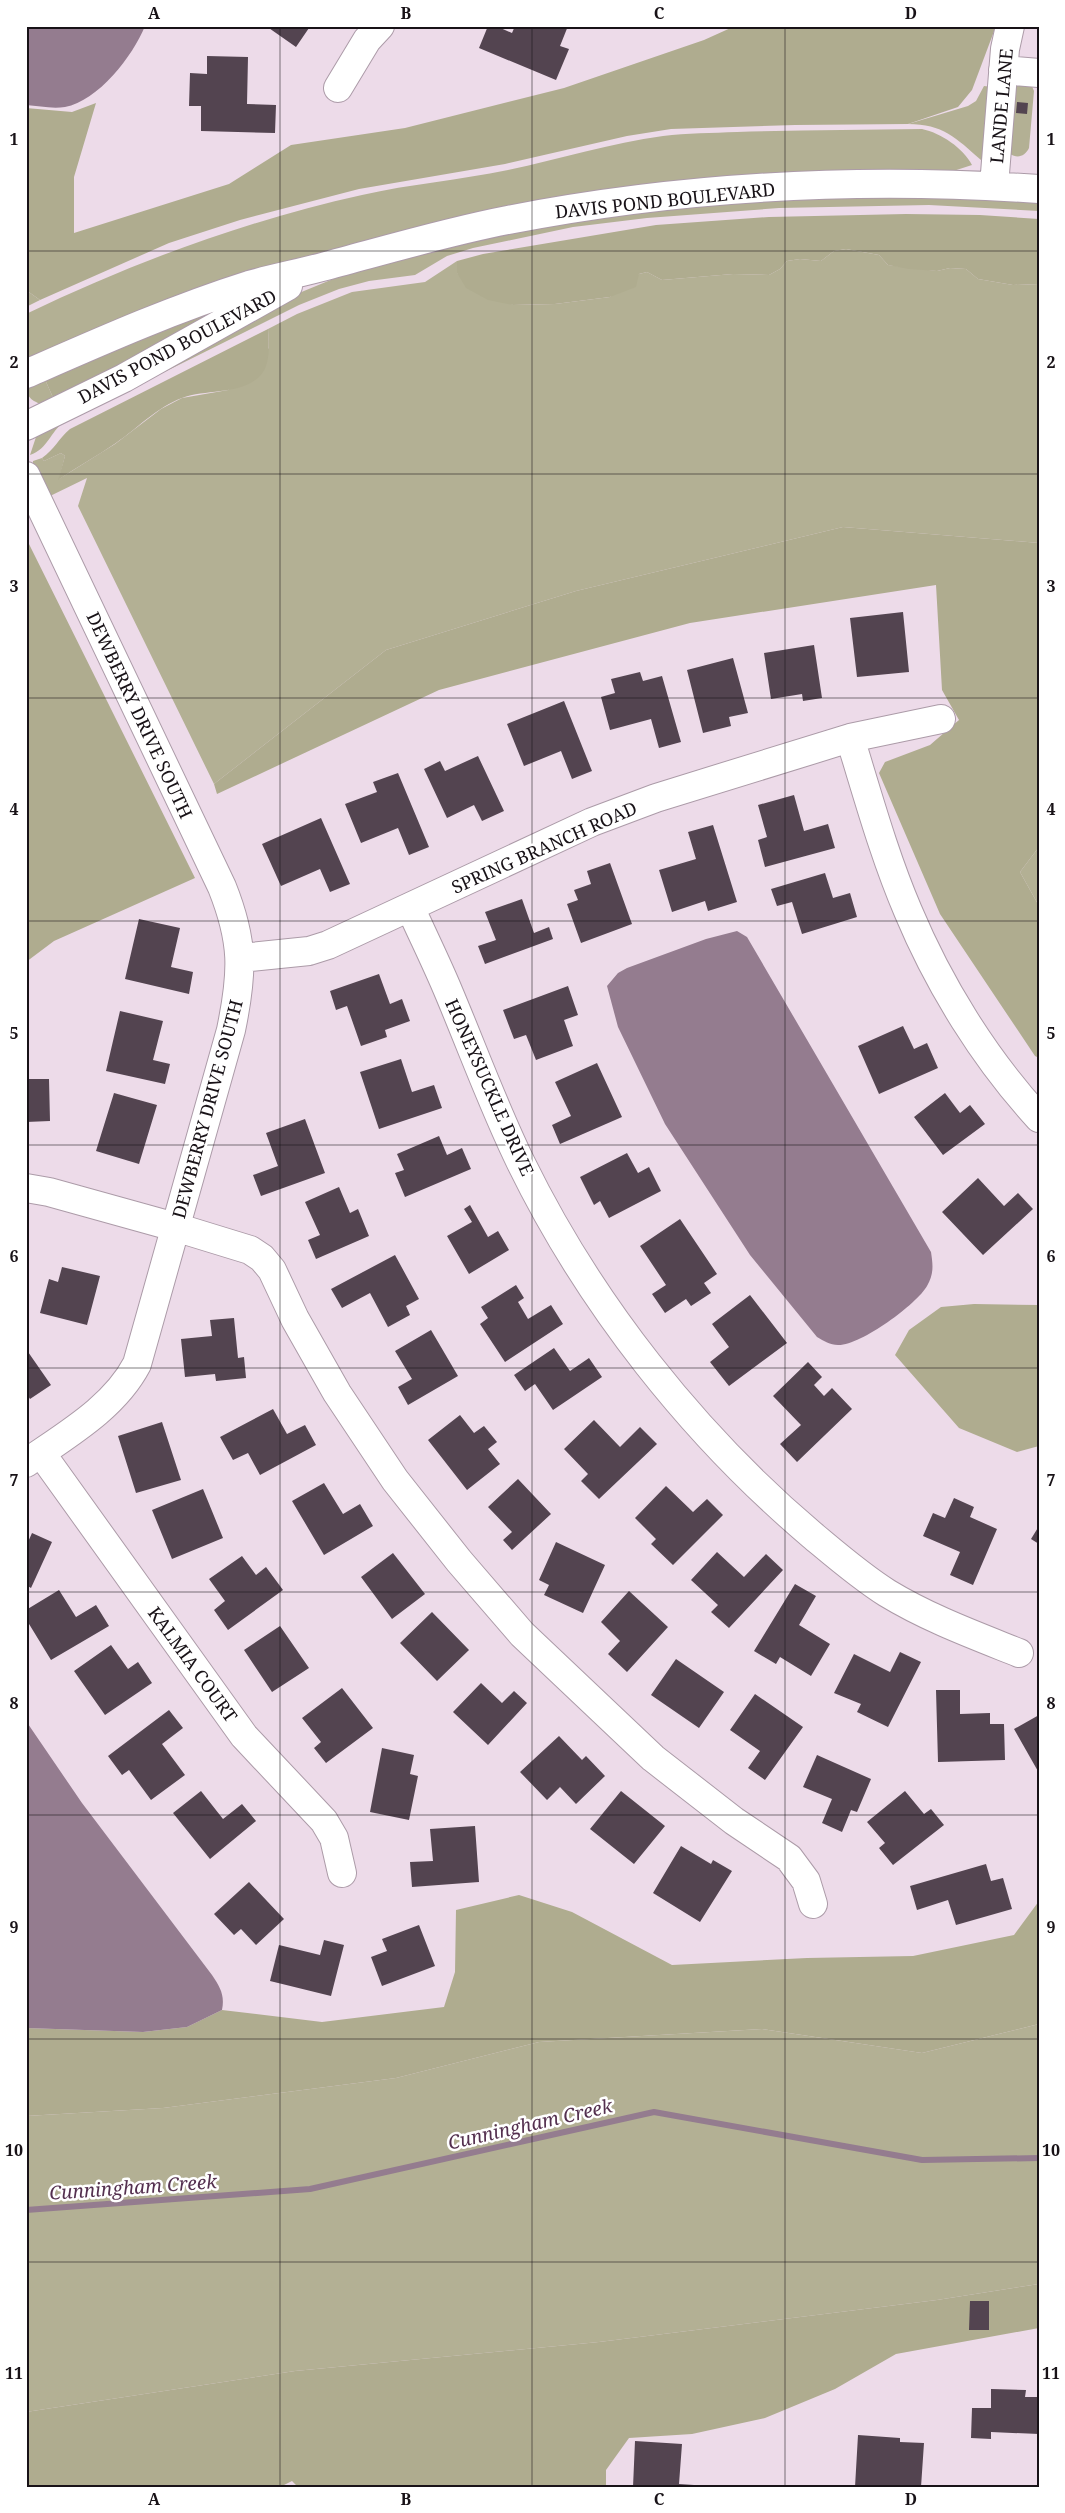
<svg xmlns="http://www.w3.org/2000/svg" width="1065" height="2513" font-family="'Noto Serif',serif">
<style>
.green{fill:#b3b094}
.forest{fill:#afac8f}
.water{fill:#947c8f}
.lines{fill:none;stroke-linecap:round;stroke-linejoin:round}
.stream{stroke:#947c8f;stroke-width:6}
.building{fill:#534450}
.minor-casing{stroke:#ac9ba8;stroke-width:30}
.minor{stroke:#fff;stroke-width:28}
.grid{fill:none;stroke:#181217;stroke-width:1;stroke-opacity:0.55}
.labels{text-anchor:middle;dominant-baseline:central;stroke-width:5;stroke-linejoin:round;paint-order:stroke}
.street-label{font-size:18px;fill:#181217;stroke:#fff}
.water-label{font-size:19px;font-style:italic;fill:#54304f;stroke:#fff}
.neatline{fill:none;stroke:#181217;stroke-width:2}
.grid-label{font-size:16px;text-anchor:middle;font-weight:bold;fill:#181217}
</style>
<rect width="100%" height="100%" fill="#eddbe9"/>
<path class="green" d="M1013 82 1031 84 1034 91 1029 148C1025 156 1018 159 1010 154Z
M984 86 992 87 984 155 981 160C956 138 943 124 908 124L968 106 976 101Z
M922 129C941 133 963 148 972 165L944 174 637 189 26 365V314C134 262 245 221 362 195 410 184 460 180 508 170 560 159 611 143 663 136 687 133 712 133 737 132 799 130 860 130 922 129Z
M842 195 1039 200V211L929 205 779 208 647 218 573 227 473 248 447 256 415 275 369 281 339 289 299 305 64 422C50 432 48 449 30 455L36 437 49 425 287 298 333 279 392 259 447 244 659 208Z
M846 249 879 255 888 265 937 271 950 268 966 269 978 279 1013 285 1039 284V543L843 527 576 591 386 650 214 784 78 506 87 478 48 497 33 464V461L42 458 44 461 61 453 65 456 59 479 115 444 161 409 182 398 228 390 269 348 268 329 297 314 352 292 425 282 457 261V273L513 305 555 304 610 297 639 274 647 272 662 280 733 274 769 275 780 269 787 261 800 259 821 261 834 251Z
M26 290 40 300 26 307Z
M43 375 55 402 44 405C31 401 26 397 26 383Z
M1039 847V906L1020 872Z
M1039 2024V2284L937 2300 599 2342 295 2371 26 2412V2116L163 2108 396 2078 539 2042 762 2029 922 2053Z"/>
<path class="forest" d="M735 26H996L972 90 958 107 908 124 795 125 671 129 627 136 505 164 359 189 240 220 169 243 40 300 26 290V108L72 112 96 103 74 177V233L229 184 291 145 405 128 564 88 704 40Z
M906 214 980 215 1039 219V284L1013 285 978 279 966 269 950 268 937 271 909 269 888 265 879 255 846 249 834 251 821 261 800 259 787 261 780 269 769 275 733 274 662 280 647 272 639 274 636 287 610 297 555 304 513 305 488 300 466 288 457 273V261L483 254 656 225 769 217Z
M249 292 55 402 43 375Z
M268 329C269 344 271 366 259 377 240 395 206 389 182 398 157 407 138 428 116 443 97 456 77 467 58 480L65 456 61 453 44 461 42 458C54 450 59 438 70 429Z
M843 527 1039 543V847L1020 872 1039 906V1058L1035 1056 940 914 879 773 885 762 930 745 959 720 942 690 936 585 690 623 439 690 217 794 214 784 386 650 576 591Z
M26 538 195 878 54 941 26 962Z
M974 1304 1039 1305V1446L1017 1452 959 1428 895 1355 909 1330 941 1307Z
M519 1895 572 1912 672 1965 807 1958 913 1956 1014 1935 1039 1901V2024L922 2053 762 2029 539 2042 396 2078 163 2108 26 2116V2028L143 2032 187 2027 222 2010 322 2022 444 2007 455 1972 456 1910Z
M1039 2284V2328L896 2354 835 2389 765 2418 692 2434 629 2438 606 2470V2487H298L292 2481 280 2487H26V2412L295 2371 599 2342 937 2300Z"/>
<path class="water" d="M26 26H145C133 56 98 101 65 107 52 109 39 106 26 105Z
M737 931 747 937 931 1252C933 1265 934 1274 927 1286 917 1304 860 1346 838 1345 830 1345 824 1341 817 1337L750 1255 665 1124 618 1027 607 986 618 973 627 968 706 939Z
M26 1721 82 1803 212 1975C220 1987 225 1995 222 2010L187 2027 143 2032 26 2028Z"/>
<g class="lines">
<path class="stream" d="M26 2210 310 2189 654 2112 922 2160 1039 2158"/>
</g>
<path class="building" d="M266 26H306L309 28 296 47Z
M488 26H496L512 33 515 26H568L560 46 569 49 556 80 479 48Z
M207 56 248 57 247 104 276 105 275 133 201 131V106H189L190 73 207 74Z
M1017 102 1028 103 1027 114 1016 113Z
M903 612 909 672 857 677 850 618Z
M814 645 822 698 803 701 802 694 771 699 764 653Z
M733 658 748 713 729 717 731 726 703 733 687 670Z
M640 672 643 681 662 676 681 742 659 748 651 719 610 730 601 697 615 693 611 679Z
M564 701 592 771 572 779 561 751 524 766 507 724Z
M478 756 504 811 482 821 474 805 447 818 424 769 440 761 445 771Z
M398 773 429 847 409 855 398 828 361 843 345 804 377 792 373 782Z
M794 795 804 831 828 824 835 848 765 867 758 840 767 837 758 805Z
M321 818 350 884 330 892 320 869 281 886 262 844Z
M713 825 737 902 708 911 705 901 672 912 659 870 696 859 688 832Z
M610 863 632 924 581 943 567 904 578 900 574 890 591 884 587 871Z
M825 873 833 898 850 893 857 917 802 934 792 902 777 906 771 889Z
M522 899 534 933 549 927 553 939 485 964 478 946 496 940 485 912Z
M139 919 180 928 171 967 193 972 189 994 125 979Z
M379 974 390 1004 402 999 410 1021 385 1030 387 1037 361 1046 347 1006 336 1010 330 991Z
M568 986 578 1015 564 1020 573 1046 536 1060 526 1035 514 1039 503 1010Z
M120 1011 163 1021 153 1060 170 1064 165 1084 106 1071Z
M903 1026 914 1049 927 1043 938 1068 879 1094 858 1046Z
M401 1059 412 1092 434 1085 442 1108 379 1129 360 1072Z
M597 1063 622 1117 560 1144 552 1125 571 1116 555 1082Z
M26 1079H49L50 1121 26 1122Z
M114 1093 157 1105 139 1164 96 1151Z
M945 1093 960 1113 970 1105 985 1124 943 1155 914 1117Z
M305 1119 325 1173 261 1196 253 1175 278 1166 266 1133Z
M439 1136 447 1155 462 1148 471 1169 405 1197 395 1173 404 1170 397 1154Z
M627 1153 638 1173 649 1167 661 1191 609 1218 600 1201 594 1205 580 1177Z
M978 1178 1004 1206 1018 1193 1033 1209 983 1255 942 1212Z
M339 1187 350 1213 358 1209 369 1236 316 1259 308 1240 320 1235 305 1202Z
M470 1205 488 1237 498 1231 509 1250 469 1274 447 1236 472 1222 464 1209Z
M680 1219 717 1274 704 1283 711 1293 691 1306 686 1299 665 1313 652 1294 666 1285 640 1246Z
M395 1255 419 1299 406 1306 410 1315 388 1327 370 1293 342 1308 331 1289Z
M62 1267 100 1276 87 1325 40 1313 49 1279 58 1282Z
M516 1285 524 1298 518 1302 528 1319 551 1305 563 1324 505 1362 480 1324 488 1318 481 1307Z
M750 1295 787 1343 729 1386 710 1362 729 1347 712 1324Z
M234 1318 238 1358 244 1357 246 1378 216 1381 215 1374 185 1377 181 1339 212 1336 210 1320Z
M431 1330 458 1376 408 1405 398 1387 412 1379 395 1351Z
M554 1348 570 1371 589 1358 602 1377 553 1410 535 1384 525 1391 514 1375Z
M26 1349 51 1385 30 1399 26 1393Z
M808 1362 822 1377 814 1385 824 1396 832 1388 852 1409 797 1462 780 1444 801 1425 773 1396Z
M273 1409 287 1434 305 1425 316 1445 260 1475 248 1453 233 1460 220 1437Z
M460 1415 474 1433 484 1426 497 1442 488 1449 500 1464 467 1490 428 1440Z
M594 1420 620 1447 640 1427 657 1444 599 1499 581 1481 588 1474 564 1449Z
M162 1422 181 1480 136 1493 118 1436Z
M518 1479 551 1514 512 1550 503 1540 512 1532 488 1507Z
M324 1483 343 1514 360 1504 373 1526 324 1555 292 1501Z
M666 1486 693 1512 707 1499 723 1515 673 1565 651 1544 656 1539 635 1518Z
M203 1489 223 1538 172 1559 152 1510Z
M954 1498 974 1507 970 1517 997 1529 973 1585 950 1575 960 1552 923 1536 933 1513 945 1518Z
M1039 1526V1544L1031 1539Z
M32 1533 52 1542 31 1588 26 1585V1541L28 1542Z
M556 1542 605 1565 583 1613 544 1595 549 1585 539 1580Z
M717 1552 744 1577 766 1554 783 1570 729 1628 711 1612 718 1605 691 1580Z
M393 1553 425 1594 392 1619 361 1577Z
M242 1556 256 1575 266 1567 283 1590 228 1630 214 1610 225 1601 209 1579Z
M795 1584 816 1596 799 1625 830 1644 811 1676 780 1657 776 1664 754 1651Z
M59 1590 76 1617 96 1605 109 1626 51 1660 26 1619V1610Z
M629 1591 668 1627 627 1672 608 1654 620 1641 601 1622Z
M432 1612 469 1650 437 1681 400 1643Z
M280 1626 309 1668 272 1692 244 1650Z
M111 1645 128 1669 138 1662 152 1683 105 1715 74 1671Z
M900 1652 921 1662 888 1727 857 1712 861 1704 834 1693 854 1654 890 1672Z
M676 1659 724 1692 699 1728 651 1695Z
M481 1683 502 1703 514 1691 527 1703 488 1745 453 1712Z
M342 1688 373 1728 326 1763 314 1748 321 1742 302 1718Z
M936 1690H960V1714L990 1713V1724H1004L1005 1760 938 1762Z
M755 1694 803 1727 765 1780 748 1768 760 1751 730 1730Z
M169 1710 183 1728 162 1744 185 1775 151 1800 129 1770 122 1775 108 1756Z
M1039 1715V1773L1014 1729Z
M559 1736 582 1760 586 1756 605 1776 576 1804 560 1787 547 1800 520 1772Z
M382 1748 414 1755 410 1774 418 1776 409 1820 370 1812Z
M817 1755 871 1779 857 1812 851 1810 842 1832 822 1823 832 1799 803 1787Z
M201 1791 223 1819 242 1804 256 1821 210 1859 173 1813Z
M621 1791 665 1826 634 1864 590 1829Z
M905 1791 924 1814 931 1809 944 1825 893 1865 879 1848 885 1843 867 1822Z
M475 1826 479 1882 412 1887 410 1862 433 1861 430 1829Z
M681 1846 711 1864 713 1860 732 1871 700 1922 653 1893Z
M986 1864 991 1881 1003 1878 1012 1909 956 1925 948 1900 917 1910 910 1886Z
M249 1882 284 1919 256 1945 241 1929 234 1935 214 1914Z
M419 1925 435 1966 382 1986 371 1957 387 1951 382 1939Z
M324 1940 344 1945 331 1996 270 1981 279 1945 320 1955Z
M970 2301H989V2330H969Z
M991 2389 1026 2390 1025 2397H1039V2434L991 2432V2439L971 2438 972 2408H991Z
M858 2435 900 2438V2442L924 2443 921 2487H855Z
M635 2441 682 2444 679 2484 694 2485V2487H633Z"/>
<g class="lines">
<g class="minor-casing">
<path id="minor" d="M1003 70 1039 73
M338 88 367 40 380 26
M994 186 1005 49 1010 26
M26 374C99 342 173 309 249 285 274 278 300 273 326 266 386 250 446 232 508 220 682 186 862 177 1039 189
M26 426 124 378 288 286
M26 476 222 887C244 942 243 972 231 1030L137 1364C114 1408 66 1435 26 1463
M850 738C868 796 884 855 908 911 939 985 984 1058 1039 1118
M410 907C423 936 437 964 449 993 473 1050 494 1108 521 1163 590 1304 693 1434 812 1535 836 1555 860 1576 887 1593 928 1618 974 1635 1019 1653
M241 958 309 951 328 945 592 822 656 798 850 738 941 719
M26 1188 49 1192 175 1227 250 1250 262 1258 272 1270 295 1319 337 1393 395 1480 459 1561 522 1634 653 1758 734 1821 789 1858 806 1881 813 1904
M41 1453 244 1736 324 1821 334 1838 342 1873"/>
</g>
<use href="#minor" class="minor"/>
</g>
<path class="grid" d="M280 26V2487M532 26V2487M785 26V2487M26 251H1039M26 474H1039M26 698H1039M26 921H1039M26 1145H1039M26 1368H1039M26 1592H1039M26 1815H1039M26 2039H1039M26 2262H1039"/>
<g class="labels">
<g class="street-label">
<text transform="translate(1001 106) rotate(-85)">LANDE LANE</text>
<text transform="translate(665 200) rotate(-6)">DAVIS POND BOULEVARD</text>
<text transform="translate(177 346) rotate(-28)">DAVIS POND BOULEVARD</text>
<text transform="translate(140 715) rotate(65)">DEWBERRY DRIVE SOUTH</text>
<text transform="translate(544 847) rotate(-24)">SPRING BRANCH ROAD</text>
<text transform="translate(490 1087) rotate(66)">HONEYSUCKLE DRIVE</text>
<text transform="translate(207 1109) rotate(-75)">DEWBERRY DRIVE SOUTH</text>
<text transform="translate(193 1664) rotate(54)">KALMIA COURT</text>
</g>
<g class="water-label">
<text transform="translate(530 2124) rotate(-13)">Cunningham Creek</text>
<text transform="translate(133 2187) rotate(-4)">Cunningham Creek</text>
</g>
</g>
<rect width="1065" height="2513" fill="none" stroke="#ffffff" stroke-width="55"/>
<rect x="28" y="28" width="1010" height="2458" class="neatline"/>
<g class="grid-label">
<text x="154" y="19">A</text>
<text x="406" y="19">B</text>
<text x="659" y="19">C</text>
<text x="911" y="19">D</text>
<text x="14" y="145">1</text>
<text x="1051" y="145">1</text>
<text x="14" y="368">2</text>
<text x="1051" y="368">2</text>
<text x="14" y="592">3</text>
<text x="1051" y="592">3</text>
<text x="14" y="815">4</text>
<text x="1051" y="815">4</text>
<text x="14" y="1039">5</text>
<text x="1051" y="1039">5</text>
<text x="14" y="1262">6</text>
<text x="1051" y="1262">6</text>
<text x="14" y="1486">7</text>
<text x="1051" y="1486">7</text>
<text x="14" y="1709">8</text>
<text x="1051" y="1709">8</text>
<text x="14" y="1933">9</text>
<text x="1051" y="1933">9</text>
<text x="14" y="2156">10</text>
<text x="1051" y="2156">10</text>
<text x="14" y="2379">11</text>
<text x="1051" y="2379">11</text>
<text x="154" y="2505">A</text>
<text x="406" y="2505">B</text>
<text x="659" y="2505">C</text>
<text x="911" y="2505">D</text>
</g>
</svg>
